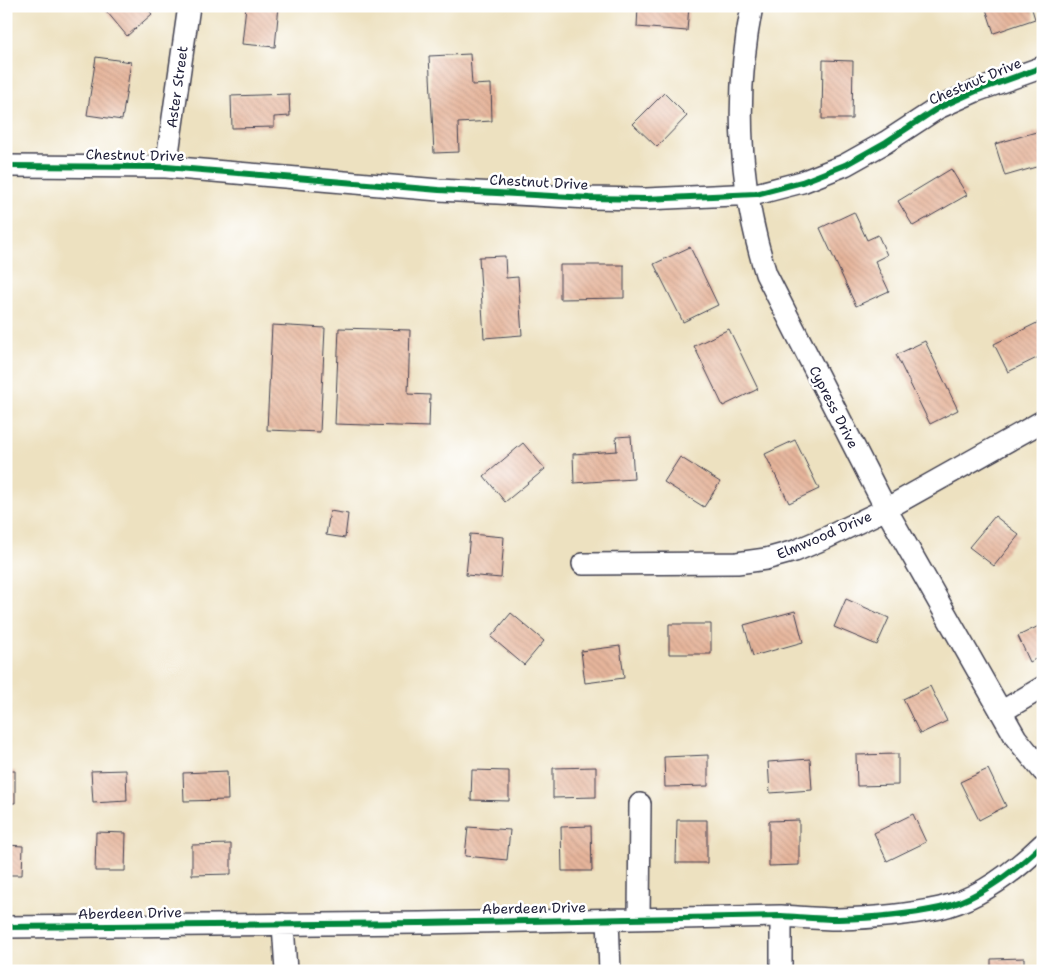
<svg xmlns="http://www.w3.org/2000/svg" width="1049" height="977" font-family="'Shantell Sans',sans-serif">
<style>
.building{fill:url(#building-back-hatch)}
.lines{fill:none;stroke-linecap:round;stroke-linejoin:round}
.minor-casing{stroke:#403f4f;stroke-width:24}
.minor{stroke:#fff;stroke-width:21}
.cycleway-casing{stroke:#fff;stroke-width:9}
.cycleway{stroke:#00873e;stroke-width:6}
.labels{text-anchor:middle;dominant-baseline:central;stroke-width:5;stroke-linejoin:round;paint-order:stroke}
.street-label{font-size:14px;fill:#22223b;stroke:#fff}
</style>
<defs>
<pattern id="building-back-hatch" width="6" height="6" patternUnits="userSpaceOnUse" patternTransform="scale(1.25)"><rect width="6" height="6" fill="#e6b59b"/><path d="M-1 5l2 2M0 0l6 6M5-1l2 2" fill="none" stroke="#c59b86"/></pattern>
</defs>
<rect width="100%" height="100%" fill="#fff"/>
<filter id="ink" filterUnits="userSpaceOnUse"><feTurbulence type="fractalNoise" baseFrequency=".02" numOctaves="2"/><feDisplacementMap in="SourceGraphic" scale="10" xChannelSelector="R" yChannelSelector="G"/><feConvolveMatrix kernelMatrix="1 2 1 2 8 2 1 2 1" color-interpolation-filters="sRGB"/></filter>
<filter id="wash" filterUnits="userSpaceOnUse"><feTurbulence type="fractalNoise" baseFrequency=".0096" numOctaves="4" result="noise"/><feDisplacementMap in="SourceGraphic" scale="20" xChannelSelector="R" yChannelSelector="G"/><feGaussianBlur stdDeviation="1.12" result="paint"/><feColorMatrix in="noise" values="0 0 0 0 0 0 0 0 0 0 0 0 0 0 0 0 0 1.4 0 .05"/><feComposite in="paint" operator="in"/></filter>
<g filter="url(#wash)">
<rect width="100%" height="100%" fill="#ede1c0"/>
<g id="blocks">
<path class="building" d="M102 6H145L152 14 127 36Z
M246 6H279L275 47 242 44Z
M638 6H689L687 31 637 27Z
M985 6H1031L1035 19 994 33Z
M470 54 472 85 491 84 492 121 458 123 459 152 434 153 429 56Z
M96 57 131 62 122 120 87 115Z
M823 60 853 61 852 119H822Z
M664 93 687 116 657 147 633 124Z
M289 94 290 116 274 117V127L232 128 231 96Z
M1043 130V165L1005 176 995 144Z
M951 169 967 195 913 226 898 201Z
M854 212 867 240 878 235 887 255 875 261 889 291 856 306 820 228Z
M690 247 718 305 683 322 654 264Z
M505 256 506 278 518 277 522 335 484 338 479 257Z
M560 265H624V298L560 299Z
M1043 320V355L1008 372 994 344Z
M272 325 325 328 320 432 267 430Z
M339 328 410 330 408 394 430 395 429 427 335 424Z
M729 329 758 389 723 406 694 346Z
M925 341 958 410 930 424 896 355Z
M631 436 634 479 574 483 573 454 617 451 616 437Z
M795 440 819 489 789 503 765 454Z
M523 443 545 469 505 502 484 476Z
M680 457 720 482 704 507 664 482Z
M330 511 348 514 345 538 326 535Z
M995 516 1019 535 994 566 969 547Z
M470 534 504 537 501 578 466 575Z
M846 599 889 618 877 645 834 627Z
M795 611 803 642 753 656 744 625Z
M511 613 544 641 524 665 491 637Z
M669 624H711V654H669Z
M1043 624V655L1030 662 1018 636Z
M620 646 624 678 585 683 581 651Z
M930 686 947 721 920 734 903 699Z
M898 754V785L857 786 856 755Z
M708 755V786L665 787 664 757Z
M810 759 812 790 770 793 768 762Z
M596 767V797L553 798V768Z
M988 769 1006 806 979 820 960 782Z
M126 770 127 801 93 803 91 771Z
M472 770 509 771V801L471 800Z
M6 771H15V803H6Z
M227 771 228 800 184 801 183 773Z
M913 814 926 842 887 861 874 833Z
M677 820H707V863H676Z
M799 820V865L769 866V821Z
M591 826 592 871H562L561 827Z
M468 827 510 830 507 860 465 856Z
M96 832 126 833 125 871H95Z
M231 844V874L192 875V845Z
M6 845 23 846 22 875H6Z
M1024 958V971H991V959Z"/>
</g>
</g>
<g filter="url(#ink)">
<use href="#blocks" fill-opacity="0" stroke="#403f4f" stroke-width="1"/>
<g class="lines">
<g class="minor-casing">
<path id="minor" d="M752 6C734 96 739 187 766 274L886 509 1016 738 1043 771
M6 166 166 167 439 190 589 198 646 199 756 194 802 182 845 165 886 142 938 108 976 91 1043 67
M166 167 189 6
M583 564 737 563 766 559 795 551 828 537 886 509 1043 421
M1001 712 1043 687
M608 919 610 971
M639 919 640 804
M283 924 286 971
M6 927 420 923 781 916C800 917 819 919 838 919 872 918 907 915 940 908 979 899 1015 871 1043 844
M781 971V916"/>
</g>
<use href="#minor" class="minor"/>
<g class="cycleway-casing">
<path id="cycleway" d="M6 166 166 167 439 190 589 198 646 199 756 194 802 182 845 165 886 142 938 108 976 91 1043 67
M6 927 420 923 781 916C800 917 819 919 838 919 872 918 907 915 940 908 979 899 1015 871 1043 844"/>
</g>
<use href="#cycleway" class="cycleway"/>
</g>
</g>
<g class="labels">
<g class="street-label">
<text transform="translate(975 81) rotate(-23)">Chestnut Drive</text>
<text transform="translate(177 87) rotate(-82)">Aster Street</text>
<text transform="translate(135 155) rotate(1)">Chestnut Drive</text>
<text transform="translate(539 182) rotate(3)">Chestnut Drive</text>
<text transform="translate(834 407) rotate(63)">Cypress Drive</text>
<text transform="translate(824 535) rotate(-23)">Elmwood Drive</text>
<text transform="translate(534 908) rotate(-1)">Aberdeen Drive</text>
<text transform="translate(130 913) rotate(-1)">Aberdeen Drive</text>
</g>
</g>
<rect width="1049" height="977" fill="none" stroke="#fff" stroke-width="25"/>
</svg>
